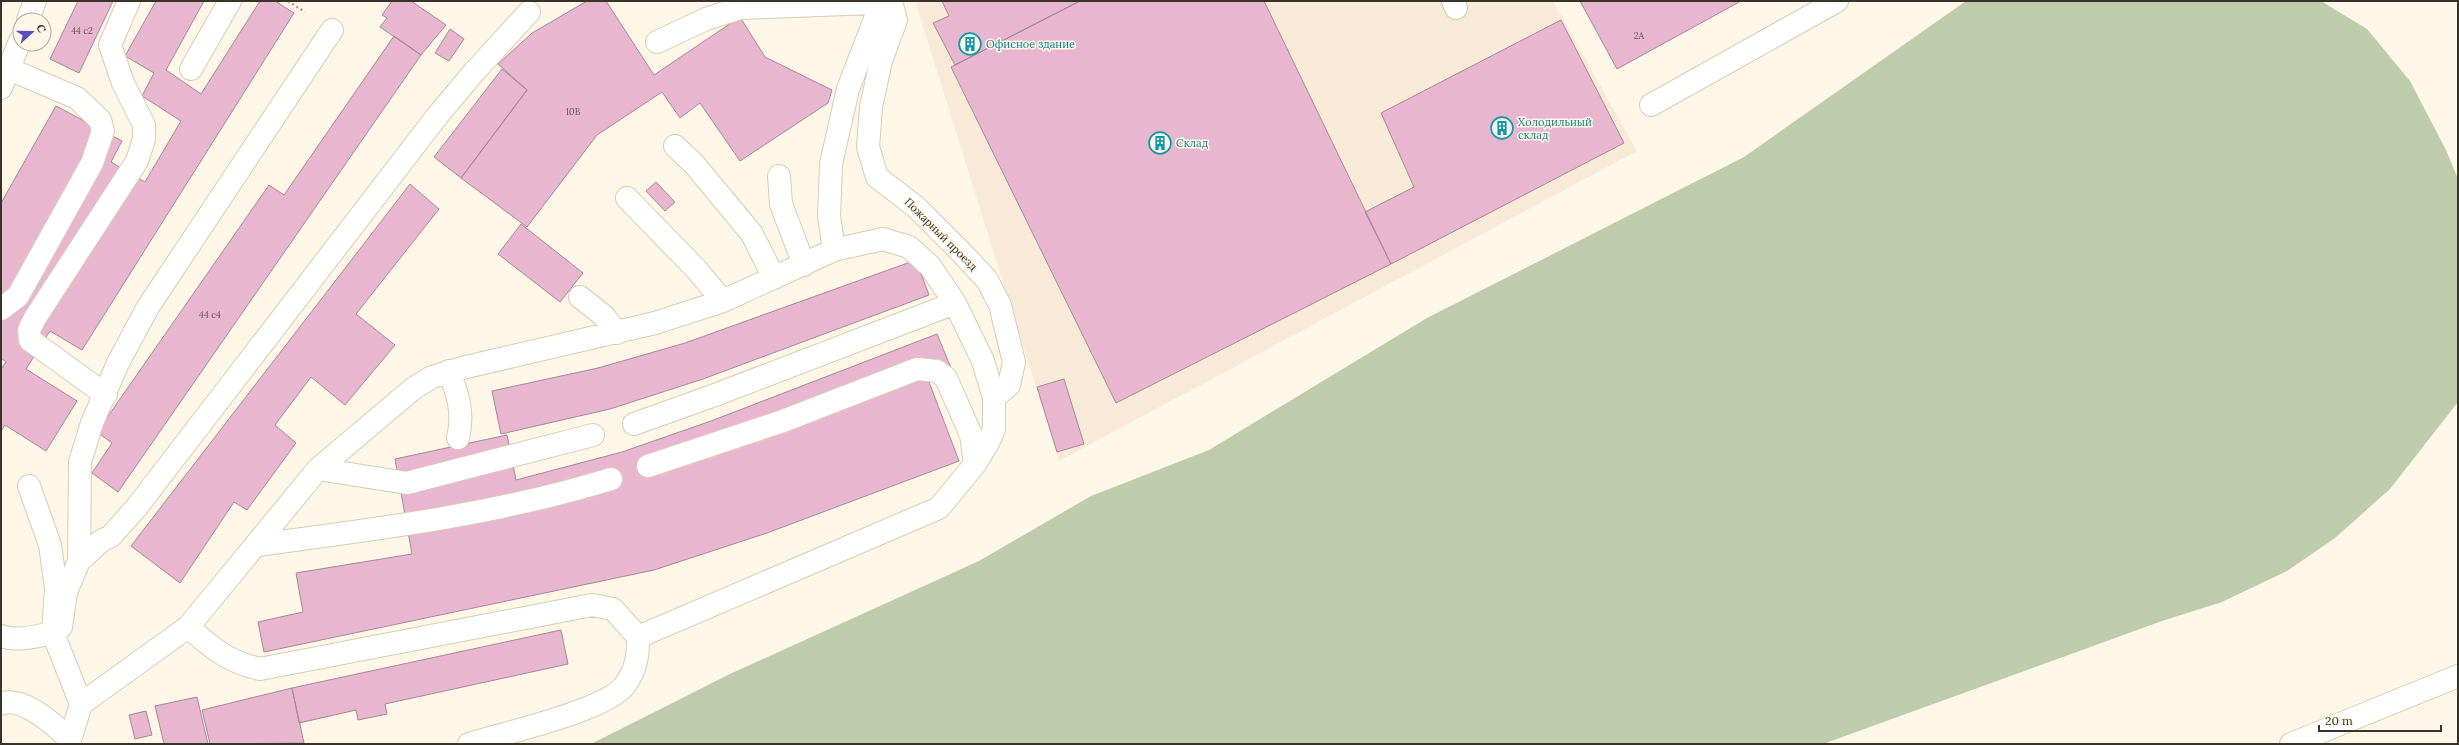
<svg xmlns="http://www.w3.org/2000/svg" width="2459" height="745" font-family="Lora,serif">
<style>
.commercial{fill:#f9ead7}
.green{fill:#beccab}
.building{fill:#e8b7cf;stroke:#a48996}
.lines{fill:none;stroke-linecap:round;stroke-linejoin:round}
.service-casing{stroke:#daccb4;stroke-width:24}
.tertiary-casing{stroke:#daccb4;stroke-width:24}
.path{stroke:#a59e91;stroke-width:2.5;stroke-dasharray:2 3;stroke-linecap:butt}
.service{stroke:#fff;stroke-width:22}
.tertiary{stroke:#fff;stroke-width:22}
.labels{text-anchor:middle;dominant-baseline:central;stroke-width:3;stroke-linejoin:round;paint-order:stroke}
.number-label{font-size:9px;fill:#645452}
.culture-label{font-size:11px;fill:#0d838f;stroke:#fef6e7;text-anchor:start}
.street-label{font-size:11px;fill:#383329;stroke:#fef6e7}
</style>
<rect width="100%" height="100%" fill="#fef6e7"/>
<path class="commercial" d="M920 1H1553L1637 151 1059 461 916 4Z"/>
<path class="green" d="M1966 1H2321L2367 29 2410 81 2446 150 2458 179V402L2390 489 2335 538 2287 571 2222 602 2162 621 1823 744H591L732 673 979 561 1091 496 1209 450 1427 318 1744 157Z"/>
<path class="building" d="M78 1H113L79 73 50 59Z
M156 1H204L166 70 201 94 260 1H275L294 13 82 350 50 331 26 369 77 401 46 451 5 425 1 431V369L6 362 1 358V203L56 106 122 141 111 162 145 182 181 121 142 96 154 73 125 56Z
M392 1H411L446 25 421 55 380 27 387 18 382 15Z
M587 1H606L654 75 740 17 765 57 832 90 828 103 740 161 700 103 680 118 662 92 597 135 527 227 461 178 527 90 498 64 532 33Z
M942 1H1080L955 65 933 23 949 16Z
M1080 1H1264L1391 264 1116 403 951 67Z
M1580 1H1741L1617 69Z
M1561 20 1624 143 1391 264 1365 212 1414 187 1381 113Z
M450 29 464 39 449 61 435 53Z
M394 36 421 55 118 492 92 473 112 443 97 432 269 185 284 195Z
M502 69 527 90 461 178 434 157Z
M656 182 675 202 665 211 646 191Z
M410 184 439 209 356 314 395 345 345 405 311 377 275 425 296 443 247 510 234 502 180 583 131 546Z
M521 224 583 273 560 302 498 254Z
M916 260 929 295 703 379 610 409 501 434 492 391 598 368 685 343Z
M937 334 953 373 929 382 959 461 767 533 654 570 264 652 258 622 303 612 296 573 412 554 395 459 507 435 516 480 622 452 711 421Z
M1064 379 1084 444 1057 452 1037 387Z
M561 630 568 664 385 704 387 714 358 720 356 710 299 723 292 688Z
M292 688 304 743 210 744 202 710Z
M197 697 208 744H164L155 706Z
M146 711 152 735 135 739 129 715Z"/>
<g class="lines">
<g class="service-casing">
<path id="service" d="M891 1 896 20 881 61 871 107 868 147 877 177 916 207 962 253 987 280 1000 305 1014 362 1009 385 994 398
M1453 1 1456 8
M657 42 706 19 740 8 871 3 879 6
M191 69 230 1
M1651 105 1837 1
M675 146 694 164 752 234 774 278
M779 176 781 204 804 265
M627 198 696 269 723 301
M580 297 604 316 617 333
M1 309 18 296 92 163 103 131 100 120 77 98 9 69
M449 371C458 395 464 413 458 438
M106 395 30 340 29 330 35 318 137 161 144 139V125L123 83 110 45 129 1
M634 424 715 395 955 303
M648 466 783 421 917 369 937 371 946 378 971 435 975 464
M318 469 407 483 593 435
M257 545C377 529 494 515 611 479
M79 561 101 541 111 536 136 508 438 115 475 71 529 12
M188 627C212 648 228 662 260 669L592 605 613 609 638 637
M1 636C17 642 36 636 53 633L56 588 50 545 29 486
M1 704C22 695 56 726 70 740L81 704 188 627 318 469 414 388 432 377 462 368 655 323 723 301 834 250 829 216 831 164 848 89 882 1
M81 704 53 633 61 627 66 592 79 561 80 462 92 423 118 363 148 307 332 30
M469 744C501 734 608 710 625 685 637 668 638 656 638 637L939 508 975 464 989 441 994 429V398L983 361 955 303 930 266 909 247 883 239 834 250
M2291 744 2458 676"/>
</g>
<g class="tertiary-casing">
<path id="tertiary" d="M28 20 35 1
M1 88 20 41"/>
</g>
<path class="path" d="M288 1 305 12"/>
<use href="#service" class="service"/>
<use href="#tertiary" class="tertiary"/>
</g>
<defs>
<g id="building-ring" transform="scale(1.15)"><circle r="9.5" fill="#fef6e7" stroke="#0f9aa8" stroke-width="1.5"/><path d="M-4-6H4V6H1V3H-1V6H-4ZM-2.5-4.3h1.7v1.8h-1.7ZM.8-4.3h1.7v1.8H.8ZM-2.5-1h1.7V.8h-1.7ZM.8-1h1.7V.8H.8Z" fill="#0f9aa8"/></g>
</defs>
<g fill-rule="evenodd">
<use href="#building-ring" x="970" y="44"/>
<use href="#building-ring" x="1502" y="128"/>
<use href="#building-ring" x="1160" y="143"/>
</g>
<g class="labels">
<g class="number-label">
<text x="82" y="30">44 с2</text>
<text x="1639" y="35">2А</text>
<text x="573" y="111">10В</text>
<text x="210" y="314">44 с4</text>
</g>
<g class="culture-label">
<text x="986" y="44">Офисное здание</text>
<text x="1518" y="122">Холодильный<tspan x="1518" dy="13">склад</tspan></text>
<text x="1176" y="143">Склад</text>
</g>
<g class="street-label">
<text transform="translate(941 234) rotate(45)">Пожарный проезд</text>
</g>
</g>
<rect width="2459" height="745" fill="none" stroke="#383329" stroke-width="4"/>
<g transform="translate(32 32) rotate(69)"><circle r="19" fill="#fef6e7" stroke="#afa89b"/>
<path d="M0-3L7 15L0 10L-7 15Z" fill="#5b4ec6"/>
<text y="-6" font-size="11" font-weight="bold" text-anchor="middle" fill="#383329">С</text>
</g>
<path d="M2319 725v6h122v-6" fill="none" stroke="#383329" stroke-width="2"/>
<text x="2325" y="725" font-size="12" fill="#383329" stroke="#fef6e7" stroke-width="3" paint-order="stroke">20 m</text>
</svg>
